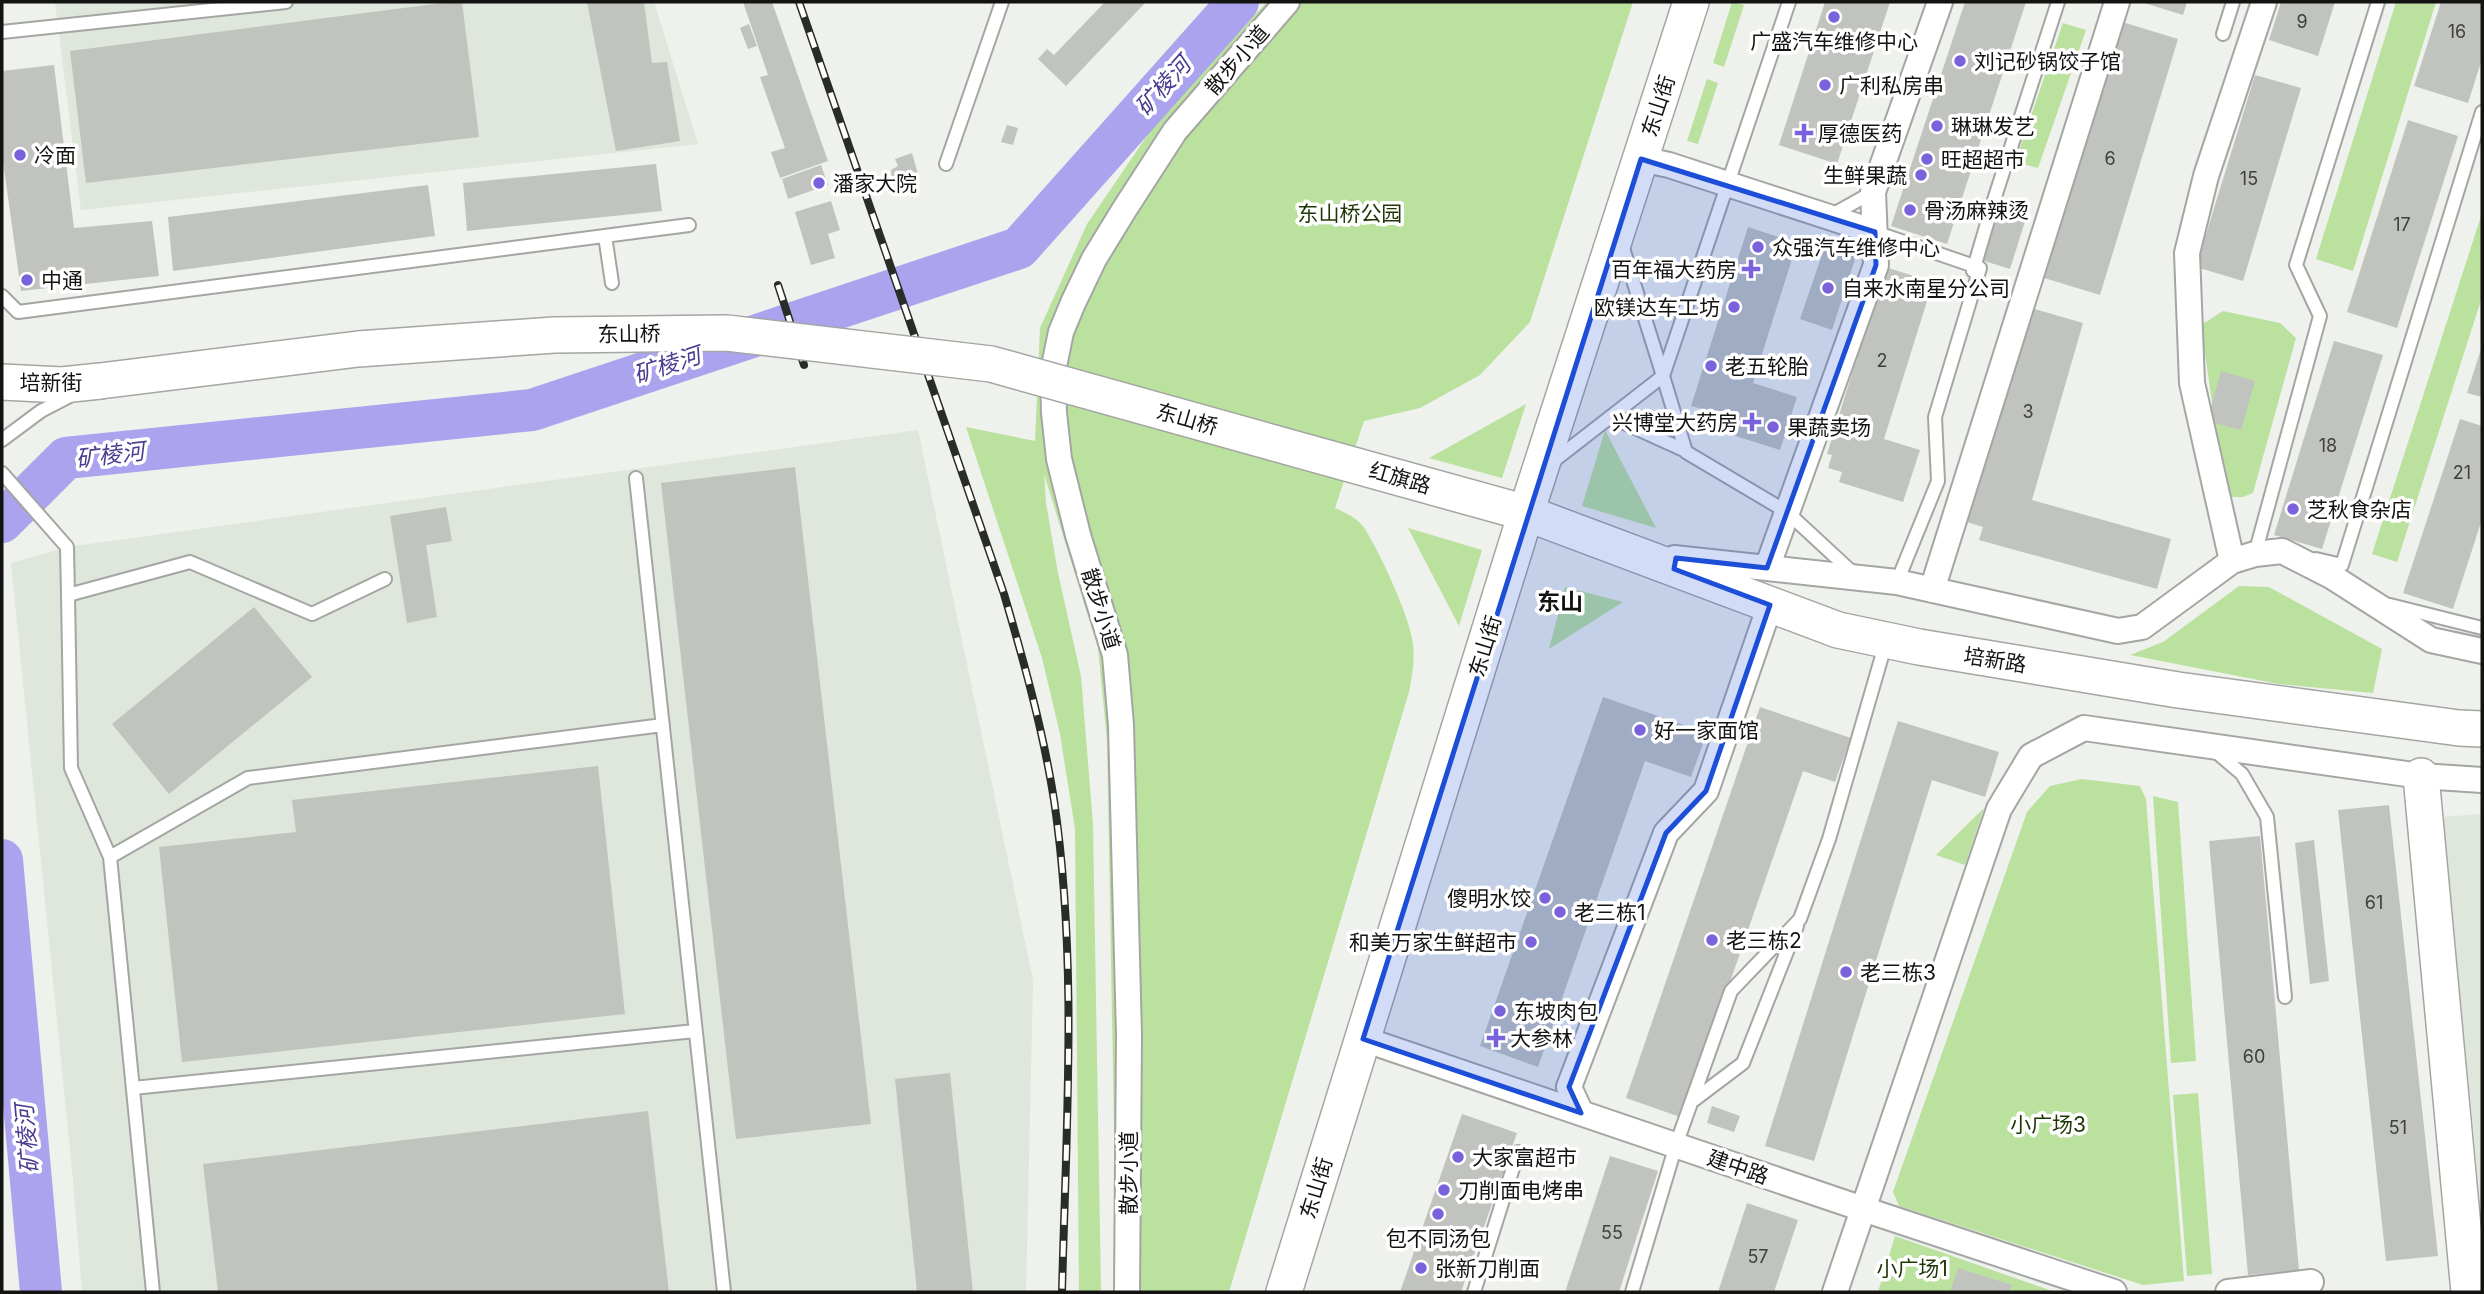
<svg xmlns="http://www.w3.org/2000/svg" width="2484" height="1294" font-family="Inter,'Noto Sans SC',sans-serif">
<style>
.built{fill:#dfe6db}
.green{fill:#bbe19f}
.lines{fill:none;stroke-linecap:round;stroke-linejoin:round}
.river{stroke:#aba3ed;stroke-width:42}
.building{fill:#c1c3bf}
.lane-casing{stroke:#a3a6a2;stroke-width:16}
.street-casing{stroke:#a3a6a2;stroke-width:28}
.secondary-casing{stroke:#a3a6a2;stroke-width:38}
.lane{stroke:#fff;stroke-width:12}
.street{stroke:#fff;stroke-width:24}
.secondary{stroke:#fff;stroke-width:35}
.rail-casing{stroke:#2a2c29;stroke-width:8}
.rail{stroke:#fff;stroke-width:5;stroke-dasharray:16;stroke-linecap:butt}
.secondary-bridge-casing{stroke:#a3a6a2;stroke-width:38;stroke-linecap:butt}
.secondary-bridge{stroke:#fff;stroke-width:35}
.marked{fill:#1d4ed8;fill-opacity:0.2;stroke:#1d4ed8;stroke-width:5;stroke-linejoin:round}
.poi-dot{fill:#7a62dd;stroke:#fff;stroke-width:2.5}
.labels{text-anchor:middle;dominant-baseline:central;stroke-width:7;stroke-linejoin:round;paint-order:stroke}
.number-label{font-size:18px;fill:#3e403d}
.poi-label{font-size:21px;fill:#131412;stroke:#fff;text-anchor:start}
.street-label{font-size:21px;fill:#131412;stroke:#fff}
.park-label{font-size:21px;fill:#1d3603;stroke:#fff}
.water-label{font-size:23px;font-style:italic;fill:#4c3b90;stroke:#fff}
.neighbourhood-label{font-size:23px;font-weight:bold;fill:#131412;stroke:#fff}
</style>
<rect width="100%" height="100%" fill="#eef1ec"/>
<path class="built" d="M55 2H654L698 144 81 210Z
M918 430 1033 980 1026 1292H82L73 1180 11 563 67 547Z
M2482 814V1217L2443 817Z"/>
<path class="green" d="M1267 2H1633L1530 322 1480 375 1420 408 1364 421 1335 508C1345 513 1354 516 1362 525 1377 545 1411 619 1413 644 1415 661 1412 676 1409 692L1229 1292H1117L1107 741 1098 648 1044 474 1046 503 1058 573 1081 676 1093 824 1101 1292H1079L1075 829 1060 734 1042 658 966 427 1035 441 1040 328 1087 224 1164 111Z
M1732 2 1744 5 1724 67 1713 63Z
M2396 2H2436L2353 271 2316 259Z
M2063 23 2086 30 2038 168 2015 162Z
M1707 79 1718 83 1698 144 1687 141Z
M2482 213V297L2397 562 2372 554Z
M2223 311 2280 323 2296 338 2253 493 2243 497H2232L2224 487 2201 325Z
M1526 404 1502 478 1429 458Z
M1605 430 1656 528 1582 506Z
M1408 528 1482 550 1459 626Z
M2239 586 2269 587 2382 649 2373 693 2279 684 2130 655 2163 642Z
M1565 587 1623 602 1549 649Z
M2082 779 2140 786 2146 799 2184 1281 2143 1285 1899 1206 1893 1192 2027 812 2050 786Z
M2153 796 2178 802 2196 1061 2171 1063Z
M1984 808 1965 865 1936 855Z
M2198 1093 2212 1274 2187 1276 2173 1095Z
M1895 1236 2055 1292H1878Z"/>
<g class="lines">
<path class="river" d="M2 522 66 458 532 410 1019 248 1238 2
M2 860 41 1292"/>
</g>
<path class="building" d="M450 2H462L479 137 86 183 70 51Z
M587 2H644L652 63 667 62 680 141 616 151Z
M743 2H772L828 161 780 178 771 152 785 148 760 77 768 75Z
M1105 2H1146L1066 86 1038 59 1047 49 1054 55Z
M1825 2H1890L1837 164 1779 145Z
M1965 2H2026L1947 244 1891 226Z
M2141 2H2187L2183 15Z
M2281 2H2335L2318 56 2269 40Z
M2441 2H2482V59L2468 103 2414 86Z
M2119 21 2178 39 2100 295 2041 277Z
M749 24 757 46 748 49 740 28Z
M54 65 74 228 152 221 159 276 21 291 2 154V71Z
M2255 75 2301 88 2243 281 2196 267Z
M2408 120 2458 136 2397 328 2347 312Z
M1007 125 1018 128 1013 145 1001 142Z
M912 153 918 174 897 182 892 179 891 170 898 166 895 159Z
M656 164 662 211 467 231 463 183Z
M821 165 828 185 788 199 782 179Z
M428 185 435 236 173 271 168 217Z
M831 201 840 230 828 234 835 258 811 265 795 212Z
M1997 209 2026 218 2010 269 1981 260Z
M1748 227 1797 243 1753 383 1797 397 1780 450 1726 433 1727 430 1702 422 1706 410 1691 406Z
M1825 246 1856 256 1832 330 1800 319Z
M1885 267 1933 282 1884 439 1920 450 1903 502 1839 482 1842 472 1828 468 1832 455 1827 454Z
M2028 307 2083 323 2032 500 2171 539 2157 589 1979 540 1983 527 1967 522Z
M2334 341 2383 355 2322 549 2274 535Z
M2482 346V397L2467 393Z
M2221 371 2255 381 2241 430 2207 421Z
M2460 419 2482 426V519L2453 609 2403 593Z
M795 467 871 1124 736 1139 661 483Z
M446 507 452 541 426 545 437 617 407 623 390 516Z
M254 607 312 677 169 794 112 724Z
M1603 697 1707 733 1691 777 1645 761 1538 1067 1480 1046Z
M1760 707 1851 738 1835 782 1803 771 1683 1118 1626 1098Z
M1898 721 1999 752 1985 797 1932 780 1814 1161 1765 1146Z
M598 766 625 1014 182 1062 159 847 296 832 292 800Z
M2389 805 2438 1256 2386 1261 2338 810Z
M2260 836 2299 1270 2248 1275 2209 841Z
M2314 840 2329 981 2310 984 2295 843Z
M950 1073 973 1292H917L895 1079Z
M1712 1106 1740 1116 1734 1132 1707 1123Z
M648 1111 669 1292H218L203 1164Z
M1462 1114 1517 1133 1461 1292H1400Z
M1610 1156 1658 1171 1619 1292H1565Z
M1747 1203 1798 1220 1774 1292H1718Z
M1958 1268 2012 1285 2009 1292H1950Z"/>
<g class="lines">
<g class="lane-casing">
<path id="lane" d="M1789 2 1663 376 1686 452 1787 512 1853 573
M2 32 286 2
M2223 34 2233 2
M946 164 1002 2
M1830 216 1873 192
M1875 232 1980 268 1935 417 1938 481 1897 582
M605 236 612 283
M1973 271 1993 203 2058 2
M2 296 18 312 689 225
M1611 417 1686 451
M2 440 41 411 72 395
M1551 463 1663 376 1622 245
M2 473 67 547 68 595 190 562 312 614 385 579
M636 478 724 1292
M2255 554 2320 316 2296 265 2378 2
M2316 559 2342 565 2482 112
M68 595 71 768 110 857 153 1292
M2390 605 2482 628
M2215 751 2242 774 2267 817 2285 997
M110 857 248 778 663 725
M133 1088 695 1031
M1694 1100 1743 1063 1797 926
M1474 1292 1518 1152
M1632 1292 1676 1145 1731 991 1800 919 1829 839 1886 642"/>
</g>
<g class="street-casing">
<path id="street" d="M1641 159 1669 165 1875 232
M1674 558 1897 582 2118 631 2142 627 2232 561 2255 554 2282 551 2331 576 2431 640 2482 651
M2232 561 2192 383 2187 253 2206 176 2264 2
M1767 568 1876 265 1873 192 1940 2
M1932 590 2117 2
M1363 1039 1863 1209 2114 1292
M1581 1113 1569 1087 1666 833 1706 791 1770 605
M1127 1292 1129 1036 1121 725 1115 655 1078 535 1059 459 1054 413 1053 371 1061 332 1073 303 1094 259 1124 210 1175 131 1287 2
M1835 1292 1999 809 2031 756 2084 728 2421 776 2482 780
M2228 1292 2311 1282"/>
</g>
<g class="secondary-casing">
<path id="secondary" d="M2 382 62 385 100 381
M1274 443 1526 513 1838 630 1919 647 2178 690 2459 728 2482 729
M2421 776 2469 1292
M1284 1292 1526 513 1691 2"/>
</g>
<use href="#lane" class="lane"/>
<use href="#street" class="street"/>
<use href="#secondary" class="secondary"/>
<g class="rail-casing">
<path id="rail" d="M799 2 1004 594C1024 662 1043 730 1054 800 1078 962 1066 1129 1062 1292
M778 285 804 365"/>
</g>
<use href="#rail" class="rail"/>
<g class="secondary-bridge-casing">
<path id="secondary-bridge" d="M100 381 358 349 554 335 727 333 991 364 1274 443"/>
</g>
<use href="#secondary-bridge" class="secondary-bridge"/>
</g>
<path class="marked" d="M1641 159 1875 232 1876 265 1767 568 1676 558 1674 569 1770 605 1706 791 1666 833 1569 1087 1581 1113 1363 1039Z"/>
<g class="poi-dot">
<circle cx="1834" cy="17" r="7"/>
<circle cx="1960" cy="61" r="7"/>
<circle cx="1825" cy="85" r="7"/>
<circle cx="1937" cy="126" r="7"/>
<path d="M1800.5 122.5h7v7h7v7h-7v7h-7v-7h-7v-7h7z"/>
<circle cx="20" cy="155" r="7"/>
<circle cx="1927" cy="159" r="7"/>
<circle cx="1921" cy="175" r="7"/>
<circle cx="819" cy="183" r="7"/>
<circle cx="1910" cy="210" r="7"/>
<circle cx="1758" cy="247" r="7"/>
<path d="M1747.5 258.5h7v7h7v7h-7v7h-7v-7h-7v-7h7z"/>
<circle cx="27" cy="280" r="7"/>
<circle cx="1828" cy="288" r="7"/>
<circle cx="1734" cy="307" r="7"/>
<circle cx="1711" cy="366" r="7"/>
<path d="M1748.5 411.5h7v7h7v7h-7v7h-7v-7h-7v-7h7z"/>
<circle cx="1773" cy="427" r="7"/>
<circle cx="2293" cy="509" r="7"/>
<circle cx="1640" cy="730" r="7"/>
<circle cx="1545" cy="898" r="7"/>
<circle cx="1560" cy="912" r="7"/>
<circle cx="1712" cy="940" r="7"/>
<circle cx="1531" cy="942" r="7"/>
<circle cx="1846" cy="972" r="7"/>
<circle cx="1500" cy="1011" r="7"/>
<path d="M1492.5 1027.5h7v7h7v7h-7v7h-7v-7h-7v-7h7z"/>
<circle cx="1458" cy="1157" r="7"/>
<circle cx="1444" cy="1190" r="7"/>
<circle cx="1438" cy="1214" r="7"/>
<circle cx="1421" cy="1268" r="7"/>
</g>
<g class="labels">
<g class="number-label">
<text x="2302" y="21">9</text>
<text x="2457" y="31">16</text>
<text x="2110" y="158">6</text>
<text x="2249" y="178">15</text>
<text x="2402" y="224">17</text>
<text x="1882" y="360">2</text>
<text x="2028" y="411">3</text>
<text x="2328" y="445">18</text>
<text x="2462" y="472">21</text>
<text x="2374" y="902">61</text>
<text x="2254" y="1056">60</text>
<text x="2398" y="1127">51</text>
<text x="1612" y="1232">55</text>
<text x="1758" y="1256">57</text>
</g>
<g class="poi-label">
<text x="1834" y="41" text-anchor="middle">广盛汽车维修中心</text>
<text x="1974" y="61">刘记砂锅饺子馆</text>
<text x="1839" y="85">广利私房串</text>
<text x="1951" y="126">琳琳发艺</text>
<text x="1818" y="133">厚德医药</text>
<text x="34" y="155">冷面</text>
<text x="1941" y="159">旺超超市</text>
<text x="1907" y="175" text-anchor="end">生鲜果蔬</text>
<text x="833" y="183">潘家大院</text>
<text x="1924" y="210">骨汤麻辣烫</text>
<text x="1772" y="247">众强汽车维修中心</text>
<text x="1737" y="269" text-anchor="end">百年福大药房</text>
<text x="41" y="280">中通</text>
<text x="1842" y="288">自来水南星分公司</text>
<text x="1720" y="307" text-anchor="end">欧镁达车工坊</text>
<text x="1725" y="366">老五轮胎</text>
<text x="1738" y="422" text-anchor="end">兴博堂大药房</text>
<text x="1787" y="427">果蔬卖场</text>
<text x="2307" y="509">芝秋食杂店</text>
<text x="1654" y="730">好一家面馆</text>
<text x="1531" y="898" text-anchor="end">傻明水饺</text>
<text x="1574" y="912">老三栋1</text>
<text x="1726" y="940">老三栋2</text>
<text x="1517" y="942" text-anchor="end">和美万家生鲜超市</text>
<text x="1860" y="972">老三栋3</text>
<text x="1514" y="1011">东坡肉包</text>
<text x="1510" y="1038">大参林</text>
<text x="1472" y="1157">大家富超市</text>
<text x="1458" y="1190">刀削面电烤串</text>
<text x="1438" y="1238" text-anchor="middle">包不同汤包</text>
<text x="1435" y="1268">张新刀削面</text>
</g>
<g class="street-label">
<text transform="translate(1237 60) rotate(-49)">散步小道</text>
<text transform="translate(1658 106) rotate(-72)">东山街</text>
<text transform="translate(629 334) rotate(-1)">东山桥</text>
<text x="51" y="382">培新街</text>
<text transform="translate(1187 419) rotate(16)">东山桥</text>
<text transform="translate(1400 478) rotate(16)">红旗路</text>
<text transform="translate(1101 609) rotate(73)">散步小道</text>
<text transform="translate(1485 646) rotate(-73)">东山街</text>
<text transform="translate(1995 660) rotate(9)">培新路</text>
<text transform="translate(1738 1167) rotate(19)">建中路</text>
<text transform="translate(1128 1173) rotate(-90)">散步小道</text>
<text transform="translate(1316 1188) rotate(-73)">东山街</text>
</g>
<g class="park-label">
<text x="1350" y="213">东山桥公园</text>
<text x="2048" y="1124">小广场3</text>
<text x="1912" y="1268">小广场1</text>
</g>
<g class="water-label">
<text transform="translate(1163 86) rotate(-48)">矿棱河</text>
<text transform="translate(667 365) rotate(-18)">矿棱河</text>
<text transform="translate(110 455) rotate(-7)">矿棱河</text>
<text transform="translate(27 1139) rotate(-95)">矿棱河</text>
</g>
<g class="neighbourhood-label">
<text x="1560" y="602">东山</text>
</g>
</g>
<rect width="2484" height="1294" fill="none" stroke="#131412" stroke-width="7"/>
</svg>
